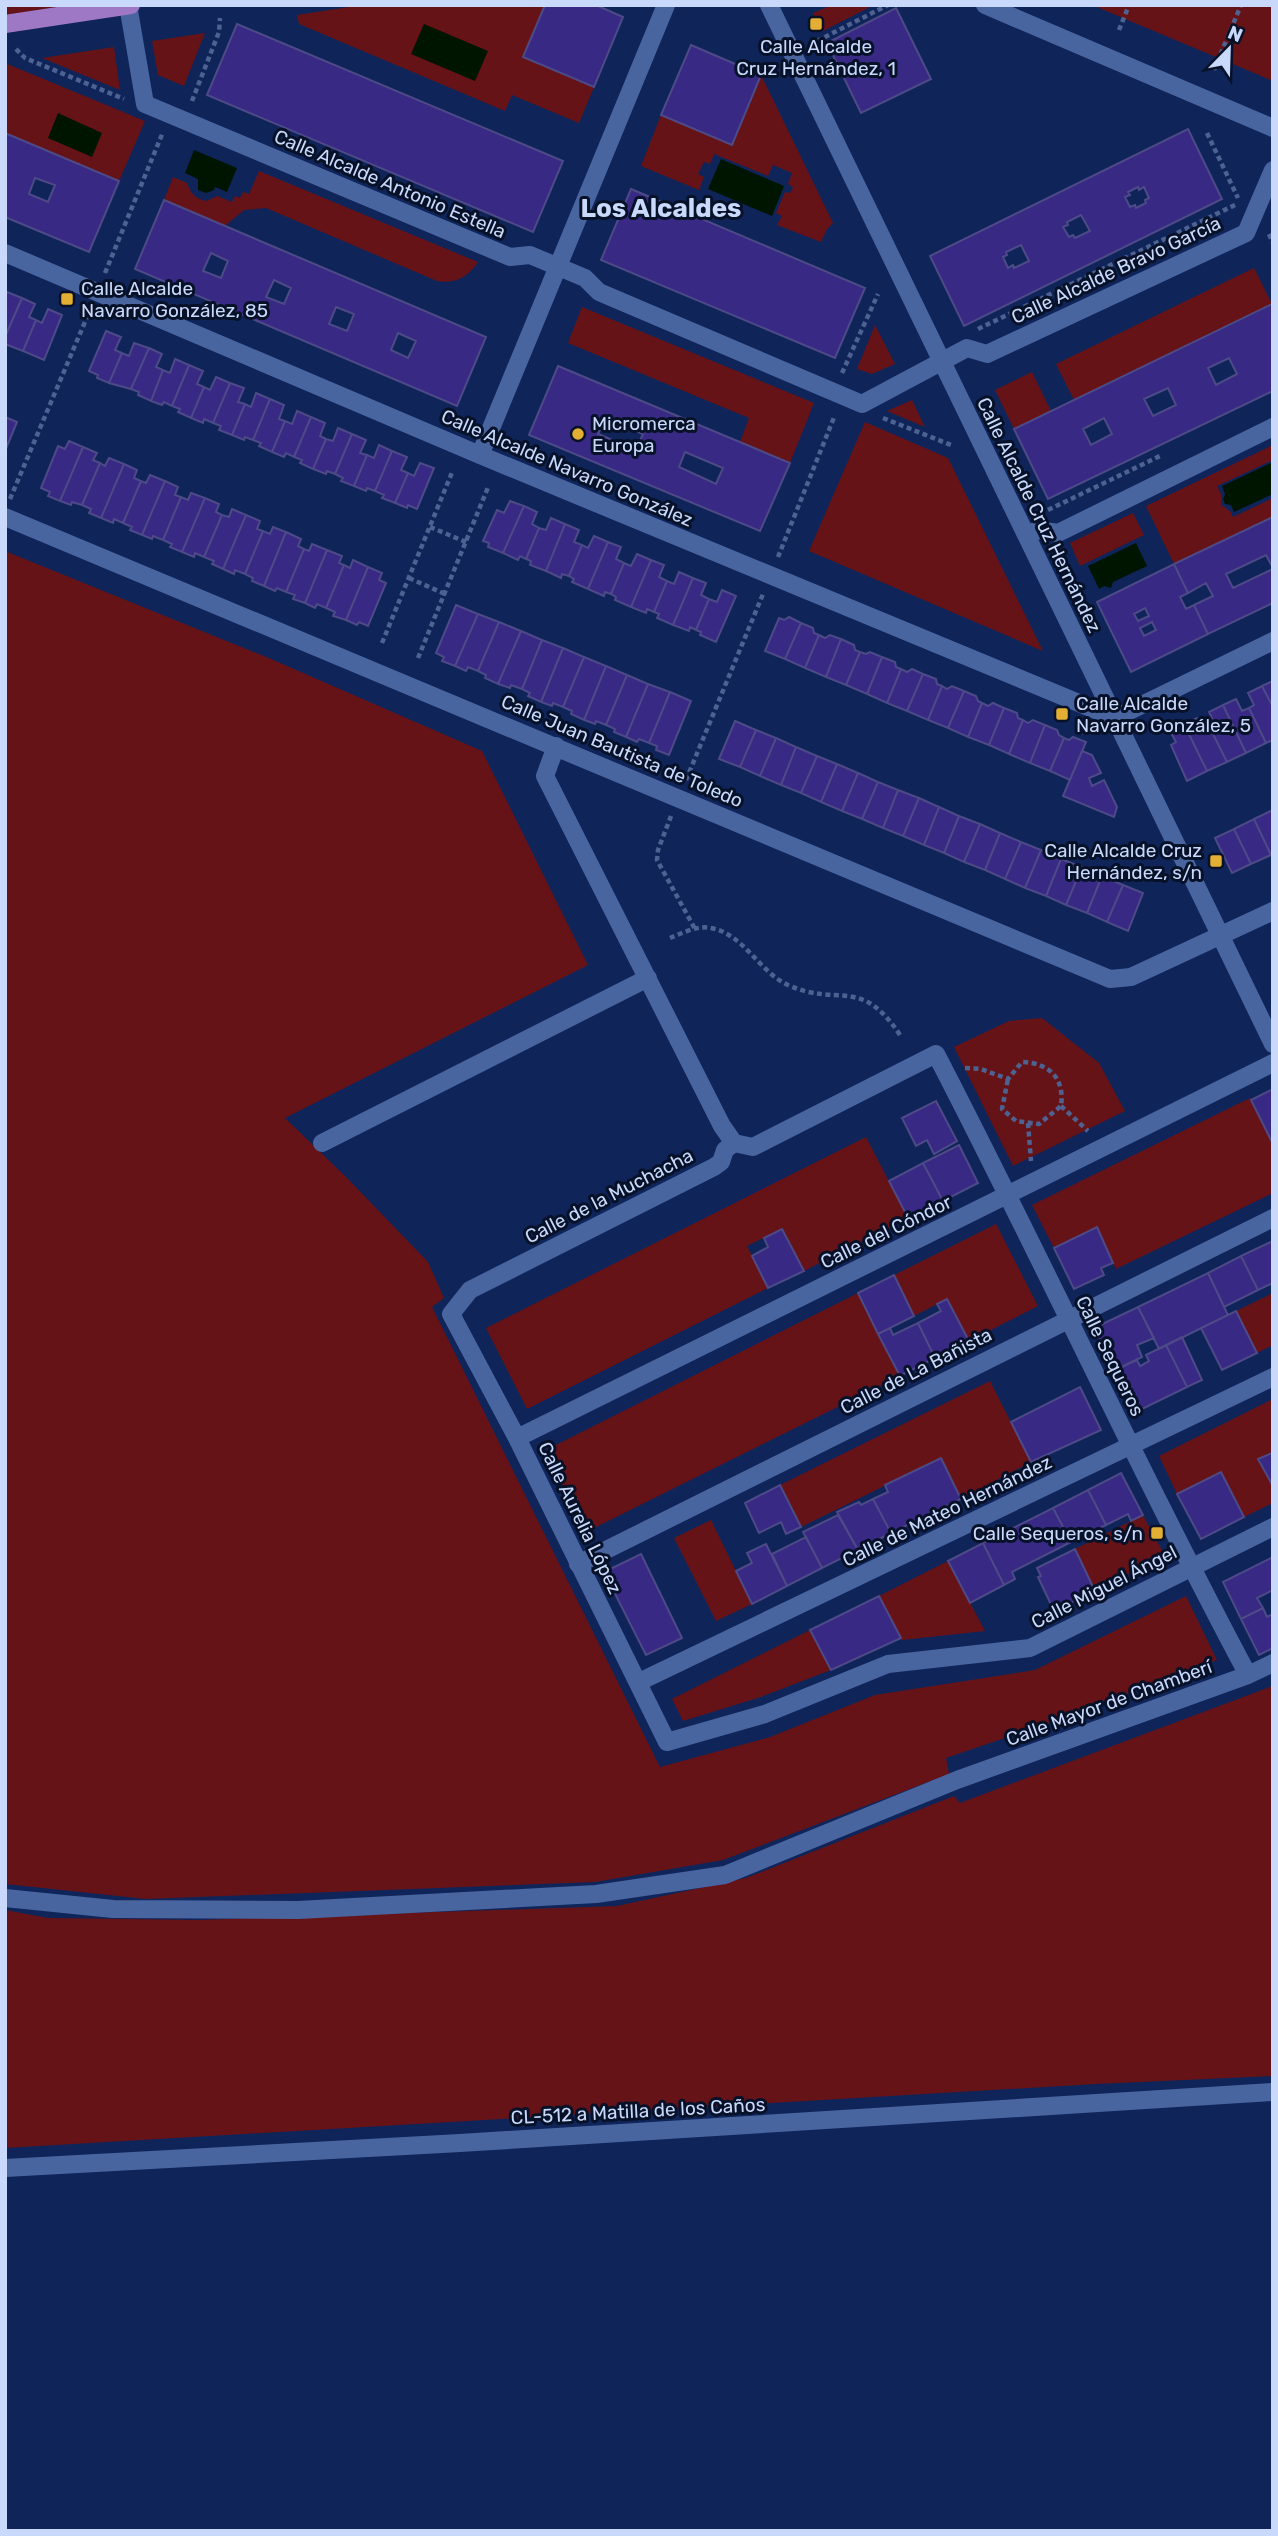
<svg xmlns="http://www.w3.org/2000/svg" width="1278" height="2536" font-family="Rubik,sans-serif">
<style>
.green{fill:#661317}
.water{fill:#001500}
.building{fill:#382984;stroke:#4d4a87;stroke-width:2;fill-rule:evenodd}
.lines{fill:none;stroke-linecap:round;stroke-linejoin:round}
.path{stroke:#4e6291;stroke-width:4.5;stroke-dasharray:5 3.5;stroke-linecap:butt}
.minor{stroke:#4965a0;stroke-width:18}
.major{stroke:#9e78c5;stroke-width:18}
.poi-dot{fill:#e3ae34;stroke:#071128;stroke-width:2.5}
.labels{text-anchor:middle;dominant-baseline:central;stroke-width:6;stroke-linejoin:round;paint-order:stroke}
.poi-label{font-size:19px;fill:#c8d9fb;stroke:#071128;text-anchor:start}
.street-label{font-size:19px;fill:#c8d9fb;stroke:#071128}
.district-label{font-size:26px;font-weight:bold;fill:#c8d9fb;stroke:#071128}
</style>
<rect width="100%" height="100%" fill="#0f255a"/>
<path class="green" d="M5 5H73L5 15Z
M362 5H545L523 57 594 87 579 123 512 95 505 111 299 24 297 15Z
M832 5H874L821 32 813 13Z
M1092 5H1273V81Z
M205 33 184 86 158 75 152 41Z
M114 47 120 90 42 58Z
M5 63 145 121 119 181 5 133Z
M761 75 833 223 827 229 821 242 777 225 782 216 776 213 785 192 790 193 793 187 788 184 792 173 773 165 768 176 714 154 710 164 704 162 698 174 704 177 699 190 641 166 661 115 732 145Z
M259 171 478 262C468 277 456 284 437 281L266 208 244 210 225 226 164 200 173 177 187 183C191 194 196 199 207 201L217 196 232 202 235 196 240 198 243 192 249 194Z
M1254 268 1272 304 1074 400 1056 364Z
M582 307 814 403 790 463 740 442 749 418 568 343Z
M875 325 895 364 872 374 857 369Z
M1032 372 1051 411 1014 429 995 390Z
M912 400 925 427 887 411Z
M865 422 948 458 1043 651 809 551Z
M1273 445V460L1217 486 1221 494V505L1230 511 1233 517 1273 498V517L1174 564 1146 506Z
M1133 513 1144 535 1080 566 1070 543Z
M5 551 271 659 482 751 588 965 285 1118 348 1179 428 1262 444 1298 432 1307 660 1767 770 1737 875 1695 1035 1670 1186 1596 1217 1660 1055 1721 946 1758 949 1774 723 1860 595 1882 146 1899 5 1884Z
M1042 1018 1099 1063 1125 1111 1013 1166 954 1047 1009 1021Z
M1250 1098 1273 1142V1193L1116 1269 1097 1228 1054 1248 1032 1205Z
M866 1137 908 1218 804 1271 782 1229 747 1246 768 1288 527 1409 486 1328Z
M996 1224 1038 1306 969 1341 947 1299 914 1316 894 1275Z
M858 1293 900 1376 586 1532 544 1451Z
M1273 1293V1345L1257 1353 1236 1311Z
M990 1381 1031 1462 961 1499 941 1458 801 1527 780 1485Z
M1273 1399V1452L1258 1460 1273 1486V1503L1244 1517 1220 1472 1177 1494 1159 1456Z
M1143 1515 1165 1556 1095 1591 1075 1549Z
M711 1520 752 1604 716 1621 674 1538Z
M948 1561 985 1631 902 1640 879 1596Z
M810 1630 831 1670 761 1697 683 1721 672 1699Z
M1273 1686V2076L1096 2084 5 2148V1910L48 1918 199 1920 617 1906 746 1878 954 1796 960 1803Z"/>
<path class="water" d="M424 24 488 51 475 81 411 54Z
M58 113 102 133 92 157 48 138Z
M194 150 237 168 227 192 215 187 214 190 206 193 198 190V179L185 173Z
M721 159 784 186 772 216 708 189Z
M1273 462V494L1234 512 1231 505 1225 504 1223 499 1225 494 1222 486Z
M1136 543 1147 566 1113 582 1111 588 1104 586 1099 589 1088 566Z"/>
<path class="building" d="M545 5H596L623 17 594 87 523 57Z
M896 8 931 79 861 113 827 43Z
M237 24 563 161 533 232 207 95Z
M691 45 761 75 732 145 661 115Z
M1188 129 1222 199 964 326 930 256ZM1138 187 1139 190 1144 187 1149 198 1145 200 1146 203 1136 208 1135 205 1130 207 1125 197 1130 195 1128 192ZM1081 215 1090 231 1075 238 1073 235 1069 237 1063 227 1068 225 1067 222ZM1021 245 1029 261 1014 268 1013 265 1008 268 1003 257 1007 255 1006 252Z
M5 133 119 181 89 252 5 217ZM35 178 55 185 48 202 29 194Z
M631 189 865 288 835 358 601 260Z
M164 200 486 337 457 406 135 269ZM211 253 228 261 221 278 203 271ZM274 280 291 288 284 304 266 297ZM336 307 354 314 347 331 329 324ZM398 333 416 341 408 358 391 350Z
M7 292 22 298 5 337V297Z
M22 298 35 304 29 317 36 320 23 351 5 344V337Z
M1272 304 1273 391 1048 499 1014 429ZM1229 358 1237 374 1216 385 1208 368ZM1168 388 1176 405 1153 416 1144 399ZM1104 418 1112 434 1091 445 1083 429Z
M48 309 62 315 44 360 23 351 36 320 42 323Z
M106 331 121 337 115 350 122 353 109 383 97 378 98 375 89 371Z
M134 343 149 348 131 389 109 383 122 353 129 356Z
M149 348 162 354 156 367 163 370 151 401 138 395 139 392 131 389Z
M175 359 189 365 172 406 164 402 162 405 151 401 163 370 170 373Z
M189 365 203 371 197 384 204 387 191 418 178 412 180 409 172 406Z
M558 366 790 463 760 531 529 435ZM605 418 643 434 636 450 598 434ZM685 452 723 468 716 484 679 467Z
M216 377 230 383 213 423 204 419 203 423 191 418 204 387 210 390Z
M230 383 244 388 238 402 245 404 232 435 219 430 221 426 213 423Z
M256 393 270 399 253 440 245 437 244 440 232 435 245 404 251 407Z
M270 399 284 405 279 419 285 421 272 452 259 446 261 443 253 440Z
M297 411 311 417 294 457 286 453 284 457 272 452 285 421 292 424Z
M5 417 17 422 5 451Z
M311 417 325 423 320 436 326 439 313 469 300 463 302 460 294 457Z
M338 428 352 434 335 474 327 471 326 474 313 469 326 439 333 441Z
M352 434 366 440 360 453 367 455 354 486 341 481 343 478 335 474Z
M69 441 83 447 60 501 48 496 50 492 41 488 58 446 65 449Z
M379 445 392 451 375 491 367 488 366 491 354 486 367 455 374 458Z
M83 447 97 453 93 460 100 463 82 505 72 502 71 505 60 501Z
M392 451 407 457 401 470 408 473 395 503 382 498 384 495 375 491Z
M109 458 124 464 101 518 89 513 91 509 82 505 100 463 105 466Z
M420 463 434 468 417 509 408 505 407 508 395 503 408 473 414 476Z
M124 464 137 470 134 478 141 481 123 523 114 519 113 523 101 518Z
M150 475 165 481 142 535 130 530 132 527 123 523 141 481 146 483Z
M165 481 178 487 175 495 181 497 163 540 153 536 152 539 142 535Z
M191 493 205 498 182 552 170 547 172 544 163 540 181 497 188 500Z
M205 498 219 504 216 512 222 515 204 557 195 553 194 557 182 552Z
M510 501 524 506 503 553 488 547 489 543 483 541 497 510 504 513Z
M524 506 537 512 532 524 539 528 526 559 520 556 518 560 503 553Z
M232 509 246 515 223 569 212 564 214 561 204 557 222 515 229 517Z
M246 515 260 521 257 529 263 531 245 574 235 570 234 574 223 569Z
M1273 517V568L1266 555 1226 574 1233 588 1273 569V603L1208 634 1194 605 1213 596 1206 583 1188 593 1174 564Z
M551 518 565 524 546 571 530 565 531 561 526 559 539 528 546 530Z
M565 524 579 530 574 542 582 545 569 576 562 574 561 578 546 571Z
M273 527 286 532 264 586 252 581 253 578 245 574 263 531 270 534Z
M286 532 301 539 298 546 304 549 286 592 277 588 275 591 264 586Z
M594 536 608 542 588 589 572 582 574 579 569 576 582 545 588 548Z
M608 542 621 547 616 559 624 563 611 594 605 592 604 596 588 589Z
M312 544 327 550 305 603 293 599 295 595 286 592 304 549 309 551Z
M327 550 342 556 339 563 344 565 326 608 317 604 315 608 305 603Z
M637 554 651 560 631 607 615 600 616 597 611 594 624 563 631 566Z
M353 560 368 567 346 620 333 616 335 612 326 608 344 565 350 568Z
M651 560 664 565 659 577 667 581 654 612 647 609 646 613 631 607Z
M1174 564 1188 593 1180 597 1186 609 1194 605 1208 634 1131 672 1097 602ZM1145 608 1149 616 1138 621 1134 614ZM1152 622 1156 630 1144 636 1140 628Z
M368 567 382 573 379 580 386 583 368 626 359 622 357 625 346 620Z
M679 572 693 578 673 625 657 618 659 614 654 612 667 581 674 584Z
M693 578 706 583 701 595 709 599 696 630 690 627 689 631 673 625Z
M722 590 736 596 716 642 700 635 701 632 696 630 709 599 717 602Z
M456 605 478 614 455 666 442 661 444 657 436 653Z
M478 614 499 622 478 671 468 667 466 671 455 666Z
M789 617 801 623 785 659 765 651 779 618 784 620Z
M499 622 521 631 498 684 485 678 486 675 478 671Z
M801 623 813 628 814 633 819 635 805 668 785 659Z
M521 631 542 640 522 689 511 685 510 688 498 684Z
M819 635 825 638 830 635 841 639 826 677 805 668Z
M841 639 854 645 855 650 860 652 846 685 826 677Z
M542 640 563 648 541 702 528 696 530 693 522 689Z
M563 648 584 657 563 707 553 703 552 706 541 702Z
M860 652 866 654 870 652 882 657 867 694 846 685Z
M584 657 606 666 584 720 571 714 572 711 563 707Z
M882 657 895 662 896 667 901 669 887 703 867 694Z
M606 666 627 675 606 725 596 721 595 724 584 720Z
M901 669 907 672 912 669 923 674 907 711 887 703Z
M923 674 936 679 937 684 942 686 928 720 907 711Z
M627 675 648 684 626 737 614 732 615 729 606 725Z
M1273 681V707L1262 686Z
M648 684 670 692 649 743 639 739 637 742 626 737Z
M942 686 947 689 952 686 964 691 948 728 928 720Z
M1262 686 1273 707V740L1266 743 1249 708 1254 705 1248 693Z
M964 691 976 696 978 701 982 703 968 737 948 728Z
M670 692 691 701 669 755 656 750 657 746 649 743Z
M1236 699 1242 711 1249 708 1266 743 1246 753 1223 705Z
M982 703 988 706 993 703 1004 708 989 745 968 737Z
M1223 705 1246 753 1227 762 1209 726 1215 724 1209 712Z
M1004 708 1017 713 1018 718 1023 720 1009 754 989 745Z
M1197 718 1203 730 1209 726 1227 762 1207 771 1184 724Z
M1023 720 1028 723 1033 720 1045 725 1030 763 1009 754Z
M735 721 756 730 740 767 719 759Z
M1184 724 1207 771 1187 781 1171 745 1176 742 1170 731Z
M1045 725 1057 730 1059 735 1064 738 1050 771 1030 763Z
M756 730 776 738 760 776 740 767Z
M1073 737 1086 742 1070 780 1050 771 1064 738 1069 740Z
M776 738 796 747 781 785 760 776Z
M796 747 817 756 801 793 781 785Z
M1082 751 1092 755 1101 773 1089 778 1092 786 1104 780 1117 807 1114 817 1063 796Z
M817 756 837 764 821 802 801 793Z
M837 764 858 773 842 811 821 802Z
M858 773 878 782 862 819 842 811Z
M878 782 898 790 883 828 862 819Z
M898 790 919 798 903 836 883 828Z
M919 798 939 807 924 845 903 836Z
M939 807 959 816 944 853 924 845Z
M1273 810V854L1271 855 1254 819Z
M959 816 980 824 964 862 944 853Z
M1254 819 1271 855 1251 864 1234 829Z
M980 824 1000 833 985 870 964 862Z
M1234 829 1251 864 1232 873 1215 838Z
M1000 833 1021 842 1005 879 985 870Z
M1021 842 1041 850 1025 888 1005 879Z
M1041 850 1061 859 1046 896 1025 888Z
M1061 859 1082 867 1066 905 1046 896Z
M1082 867 1102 876 1087 913 1066 905Z
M1102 876 1123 885 1107 922 1087 913Z
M1123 885 1143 893 1128 931 1107 922Z
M1273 1089V1142H1272L1251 1100Z
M936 1101 957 1141 934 1154 927 1140 916 1146 902 1118Z
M959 1145 978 1183 943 1201 923 1163Z
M923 1163 943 1201 908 1218 889 1181Z
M1097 1227 1113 1263 1101 1268 1104 1275 1074 1289 1054 1248Z
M782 1229 804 1271 768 1288 752 1256 768 1247 764 1238Z
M1273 1241V1283L1258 1290 1241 1256Z
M1241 1256 1258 1290 1224 1307 1208 1273Z
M1208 1273 1228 1315 1159 1349 1138 1307Z
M894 1275 914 1316 878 1334 858 1293Z
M947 1299 969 1341 935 1358 918 1323 941 1311 937 1304Z
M1138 1307 1154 1338 1137 1345 1142 1357 1115 1370 1094 1328Z
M1236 1311 1257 1353 1222 1370 1201 1328Z
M918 1323 935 1358 900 1376 878 1334 890 1328 893 1335Z
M1182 1337 1202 1380 1187 1387 1166 1345Z
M1166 1345 1187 1387 1136 1412 1115 1370 1137 1360 1140 1366 1149 1361 1146 1355Z
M1080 1387 1101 1430 1031 1462 1011 1422Z
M1272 1453 1273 1454V1486L1258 1459Z
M941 1458 961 1499 891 1533 873 1499 888 1492 885 1485Z
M1221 1472 1244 1517 1201 1539 1177 1494Z
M1121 1473 1143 1515 1131 1521 1128 1514 1106 1525 1088 1490Z
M780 1485 801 1527 786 1534 781 1522 759 1533 745 1503Z
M1088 1490 1106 1525 1071 1542 1053 1508Z
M873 1499 891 1533 858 1550 837 1512 859 1502 861 1505Z
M1053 1508 1071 1542 1012 1572 1015 1579 1004 1585 983 1543Z
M838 1515 858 1550 822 1568 803 1532Z
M806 1537 822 1568 787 1586 772 1554Z
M983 1543 1004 1585 970 1603 948 1561Z
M766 1544 787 1586 752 1604 736 1571 752 1563 747 1553Z
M1075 1549 1095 1591 1054 1611 1038 1577 1041 1576 1037 1568Z
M641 1554 682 1638 646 1655 604 1572Z
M1273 1557V1590L1257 1598 1263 1608 1241 1619 1223 1582Z
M879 1596 901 1638 831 1670 810 1630Z
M1263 1608 1267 1617 1273 1614V1648L1259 1655 1241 1619Z"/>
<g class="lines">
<path class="path" d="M1119 30 1129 5
M817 41 888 5
M16 49 25 58 124 99
M1214 70 1241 5
M192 101 219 32 220 18
M1207 133 1238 198
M1269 234 1273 243
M105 273 163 132
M978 329 1235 205
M842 373 878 294
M883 418 951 445
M10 499 90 310
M1048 510 1160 456
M430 527 466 542
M778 557 835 415
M409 578 445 594
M382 643 453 470
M418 658 489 485
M686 780 763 594
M671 816 658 850 657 860 695 929
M670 938C682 933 698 925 711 928 744 934 759 972 788 985 839 1008 860 975 900 1035
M965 1068 981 1069 1008 1079 1022 1062C1049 1063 1065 1078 1061 1106L1039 1124 1016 1121 1002 1109 1008 1079
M1061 1106 1088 1131
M1028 1123 1031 1161"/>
<path class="minor" d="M128 5 145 104 510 257 530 255 585 278 599 292 862 404 967 348 987 354 1246 233 1273 170
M769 5 1273 1044
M985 5 1273 128
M5 253 480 455 1115 718
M480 455 666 5
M5 517 1110 979 1131 977 1273 911
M1026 535 1038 530 1058 533 1273 427
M1115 718 1273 641
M556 746 545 776 722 1126 734 1143
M322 1143 648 978
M517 1438 1273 1063
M578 1564 1273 1218
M1248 1675C1139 1471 1043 1260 936 1054L753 1147 734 1143 725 1150 721 1162 714 1167 470 1290 451 1314 517 1438 667 1742 765 1714 888 1664 1030 1648 1273 1527
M639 1682 1273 1377
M5 1898 113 1909 298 1910 596 1894 725 1875 957 1780 1248 1675 1273 1663
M5 2168 460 2143 1273 2092"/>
<path class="major" d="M5 24 131 5"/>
</g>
<g class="poi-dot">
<rect x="809" y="17" width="14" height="14" rx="3.5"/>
<rect x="60" y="292" width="14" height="14" rx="3.5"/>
<circle cx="578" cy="434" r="7"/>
<rect x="1055" y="707" width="14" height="14" rx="3.5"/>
<rect x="1209" y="854" width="14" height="14" rx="3.5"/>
<rect x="1150" y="1526" width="14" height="14" rx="3.5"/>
</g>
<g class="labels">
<g class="poi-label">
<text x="816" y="46" text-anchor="middle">Calle Alcalde<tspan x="816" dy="22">Cruz Hernández, 1</tspan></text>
<text x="81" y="288">Calle Alcalde<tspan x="81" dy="22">Navarro González, 85</tspan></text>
<text x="592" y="423">Micromerca<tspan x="592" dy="22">Europa</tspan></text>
<text x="1076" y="703">Calle Alcalde<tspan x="1076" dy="22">Navarro González, 5</tspan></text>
<text x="1202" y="850" text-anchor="end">Calle Alcalde Cruz<tspan x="1202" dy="22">Hernández, s/n</tspan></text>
<text x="1143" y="1533" text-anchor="end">Calle Sequeros, s/n</text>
</g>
<g class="street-label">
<text transform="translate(390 184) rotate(23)">Calle Alcalde Antonio Estella</text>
<text transform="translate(1116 270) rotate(-25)">Calle Alcalde Bravo García</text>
<text transform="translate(567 468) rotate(23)">Calle Alcalde Navarro González</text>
<text transform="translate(1039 515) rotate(64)">Calle Alcalde Cruz Hernández</text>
<text transform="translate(622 751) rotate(23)">Calle Juan Bautista de Toledo</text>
<text transform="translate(609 1196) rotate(-27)">Calle de la Muchacha</text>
<text transform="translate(886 1232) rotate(-26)">Calle del Cóndor</text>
<text transform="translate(1110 1356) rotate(64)">Calle Sequeros</text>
<text transform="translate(916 1371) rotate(-27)">Calle de La Bañista</text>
<text transform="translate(947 1511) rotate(-26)">Calle de Mateo Hernández</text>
<text transform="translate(580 1518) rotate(64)">Calle Aurelia López</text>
<text transform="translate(1104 1587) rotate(-27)">Calle Miguel Ángel</text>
<text transform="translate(1109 1703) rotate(-20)">Calle Mayor de Chamberí</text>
<text transform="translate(638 2111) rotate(-3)">CL-512 a Matilla de los Caños</text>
</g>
<g class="district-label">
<text x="661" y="208">Los Alcaldes</text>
</g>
</g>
<rect width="1278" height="2536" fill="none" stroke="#c8d9fb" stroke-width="14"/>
<g transform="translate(1229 49) rotate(23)" stroke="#071128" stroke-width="5" paint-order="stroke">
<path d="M0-5L12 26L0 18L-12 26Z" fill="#c8d9fb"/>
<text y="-10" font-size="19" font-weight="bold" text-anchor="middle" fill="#c8d9fb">N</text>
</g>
</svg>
